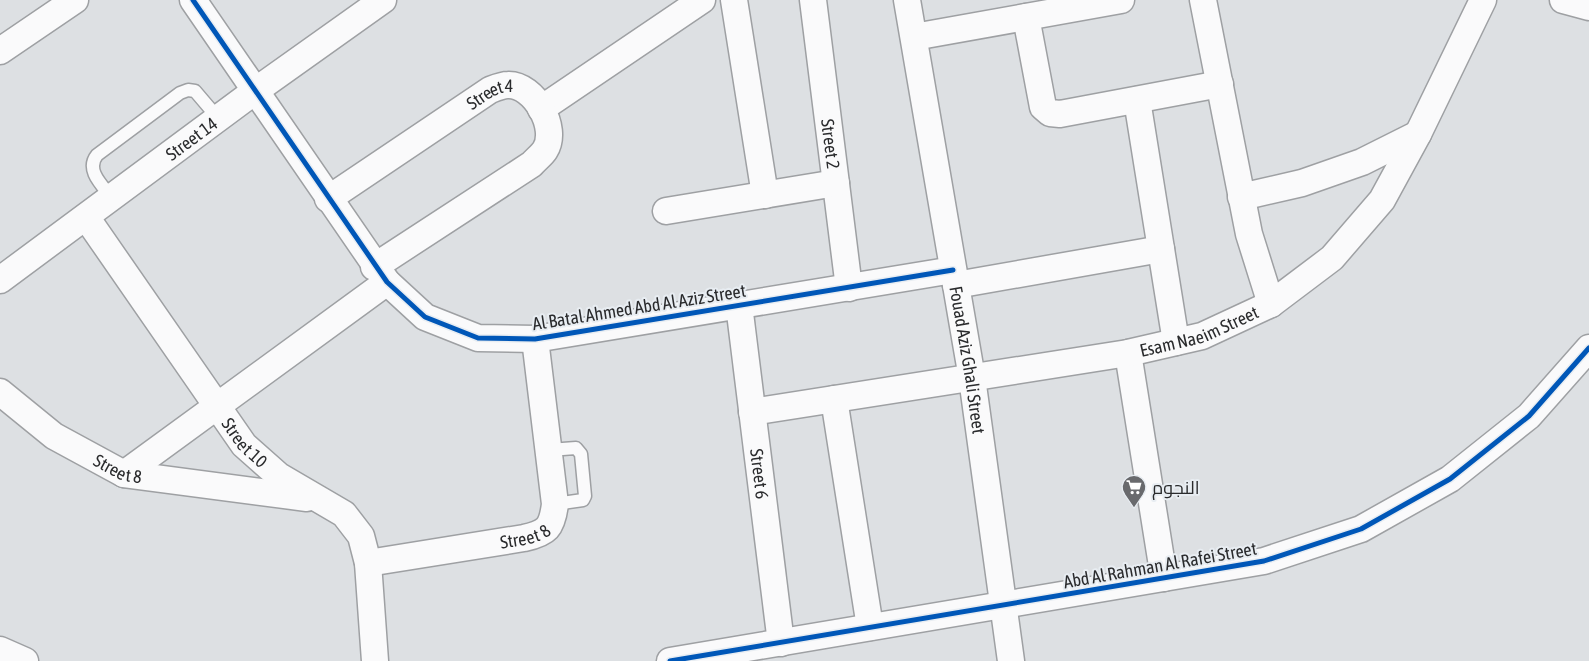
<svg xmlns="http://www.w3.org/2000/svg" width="1589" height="661" font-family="'Asap Condensed',Cairo,sans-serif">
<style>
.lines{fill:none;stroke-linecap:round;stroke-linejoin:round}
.service-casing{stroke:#9ea0a3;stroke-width:15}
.minor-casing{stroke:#9ea0a3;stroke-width:29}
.service{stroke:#fafafb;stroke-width:12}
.minor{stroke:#fafafb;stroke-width:26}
.cycleway-casing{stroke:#e8edf2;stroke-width:8}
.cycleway{stroke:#0057b8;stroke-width:5}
.labels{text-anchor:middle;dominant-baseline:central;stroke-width:4;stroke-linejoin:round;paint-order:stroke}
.street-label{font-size:18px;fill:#2a2b2d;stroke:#e8edf2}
.poi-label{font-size:18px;fill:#2a2b2d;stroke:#e8edf2;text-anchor:start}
</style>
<rect width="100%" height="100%" fill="#dde0e3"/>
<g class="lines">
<g class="service-casing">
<path id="service" d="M112 198C102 185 85 170 97 155L180 93 188 90 195 91 218 118
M549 450 576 448 581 454 585 496 583 500 555 504"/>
</g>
<g class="minor-casing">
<g id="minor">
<path d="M193 0 387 282 425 317 478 338 535 339 953 270"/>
<path d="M734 0 765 195"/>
<path id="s1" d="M813 0 849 288"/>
<path id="s2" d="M907 0 972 378 1011 661"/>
<path d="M1203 0 1249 234 1271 304"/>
<path d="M1563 0 1589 7"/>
<path d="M1026 17 1043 107 1050 113 1060 114 1220 84"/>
<path d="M914 37 1121 0"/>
<path d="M0 51 75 0"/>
<path d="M1137 100 1176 342"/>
<path d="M541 109 702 0"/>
<path d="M1241 197 1302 183 1362 162 1418 134"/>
<path id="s3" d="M328 199 490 90C495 88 502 85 508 85 534 84 559 128 545 150 542 155 536 159 532 164L374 267"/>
<path d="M666 211 836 183"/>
<path id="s4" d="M86 217 244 445 279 476 344 514 361 536 368 563 375 661"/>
<path id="s5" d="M0 280 255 91 383 0"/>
<path d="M956 285 1161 249"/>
<path id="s6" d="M739 305 781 643"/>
<path d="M1128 353 1164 578"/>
<path id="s7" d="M0 392 54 436 124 474 307 498"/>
<path d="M834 399 870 627"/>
<path id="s8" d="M752 412 1128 353 1202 336 1271 304 1332 258 1382 200 1418 134 1483 0"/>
<path d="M124 474 387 282"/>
<path id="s9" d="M368 563 524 538C547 533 552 528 555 504L535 339"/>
<path d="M0 650 25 661"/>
<path d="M670 661 1264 561 1361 529 1450 479 1529 416 1589 348"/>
</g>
</g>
<use href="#service" class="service"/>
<use href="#minor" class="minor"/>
<g class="cycleway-casing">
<path id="cycleway" d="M193 0 387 282 425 317 478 338 535 339 953 270
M670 661 1264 561 1361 529 1450 479 1529 416 1589 348"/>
</g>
<use href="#cycleway" class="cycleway"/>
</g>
<defs>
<g id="supermarket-pin" transform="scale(1.25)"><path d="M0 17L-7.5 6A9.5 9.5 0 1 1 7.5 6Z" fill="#696a6d" stroke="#e8edf2"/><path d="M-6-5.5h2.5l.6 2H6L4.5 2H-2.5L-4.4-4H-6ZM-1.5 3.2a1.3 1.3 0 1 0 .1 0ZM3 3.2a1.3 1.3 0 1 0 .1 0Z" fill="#fff"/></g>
</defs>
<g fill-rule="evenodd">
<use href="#supermarket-pin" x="1134" y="487"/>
</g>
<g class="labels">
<g class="street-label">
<text stroke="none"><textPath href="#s3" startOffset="194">Street 4</textPath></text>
<text stroke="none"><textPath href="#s5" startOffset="238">Street 14</textPath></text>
<text stroke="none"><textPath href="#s1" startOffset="145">Street 2</textPath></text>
<text transform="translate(639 307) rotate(-9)">Al Batal Ahmed Abd Al Aziz Street</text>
<text stroke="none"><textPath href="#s8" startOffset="455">Esam Naeim Street</textPath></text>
<text stroke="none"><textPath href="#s2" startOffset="365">Fouad Aziz Ghali Street</textPath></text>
<text stroke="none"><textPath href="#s4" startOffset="276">Street 10</textPath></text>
<text stroke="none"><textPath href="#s7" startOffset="142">Street 8</textPath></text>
<text stroke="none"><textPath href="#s6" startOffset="170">Street 6</textPath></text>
<text stroke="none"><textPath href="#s9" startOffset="159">Street 8</textPath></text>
<text transform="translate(1160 565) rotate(-10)">Abd Al Rahman Al Rafei Street</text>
</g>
<g class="poi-label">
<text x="1152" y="487">النجوم</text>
</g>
</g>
</svg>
